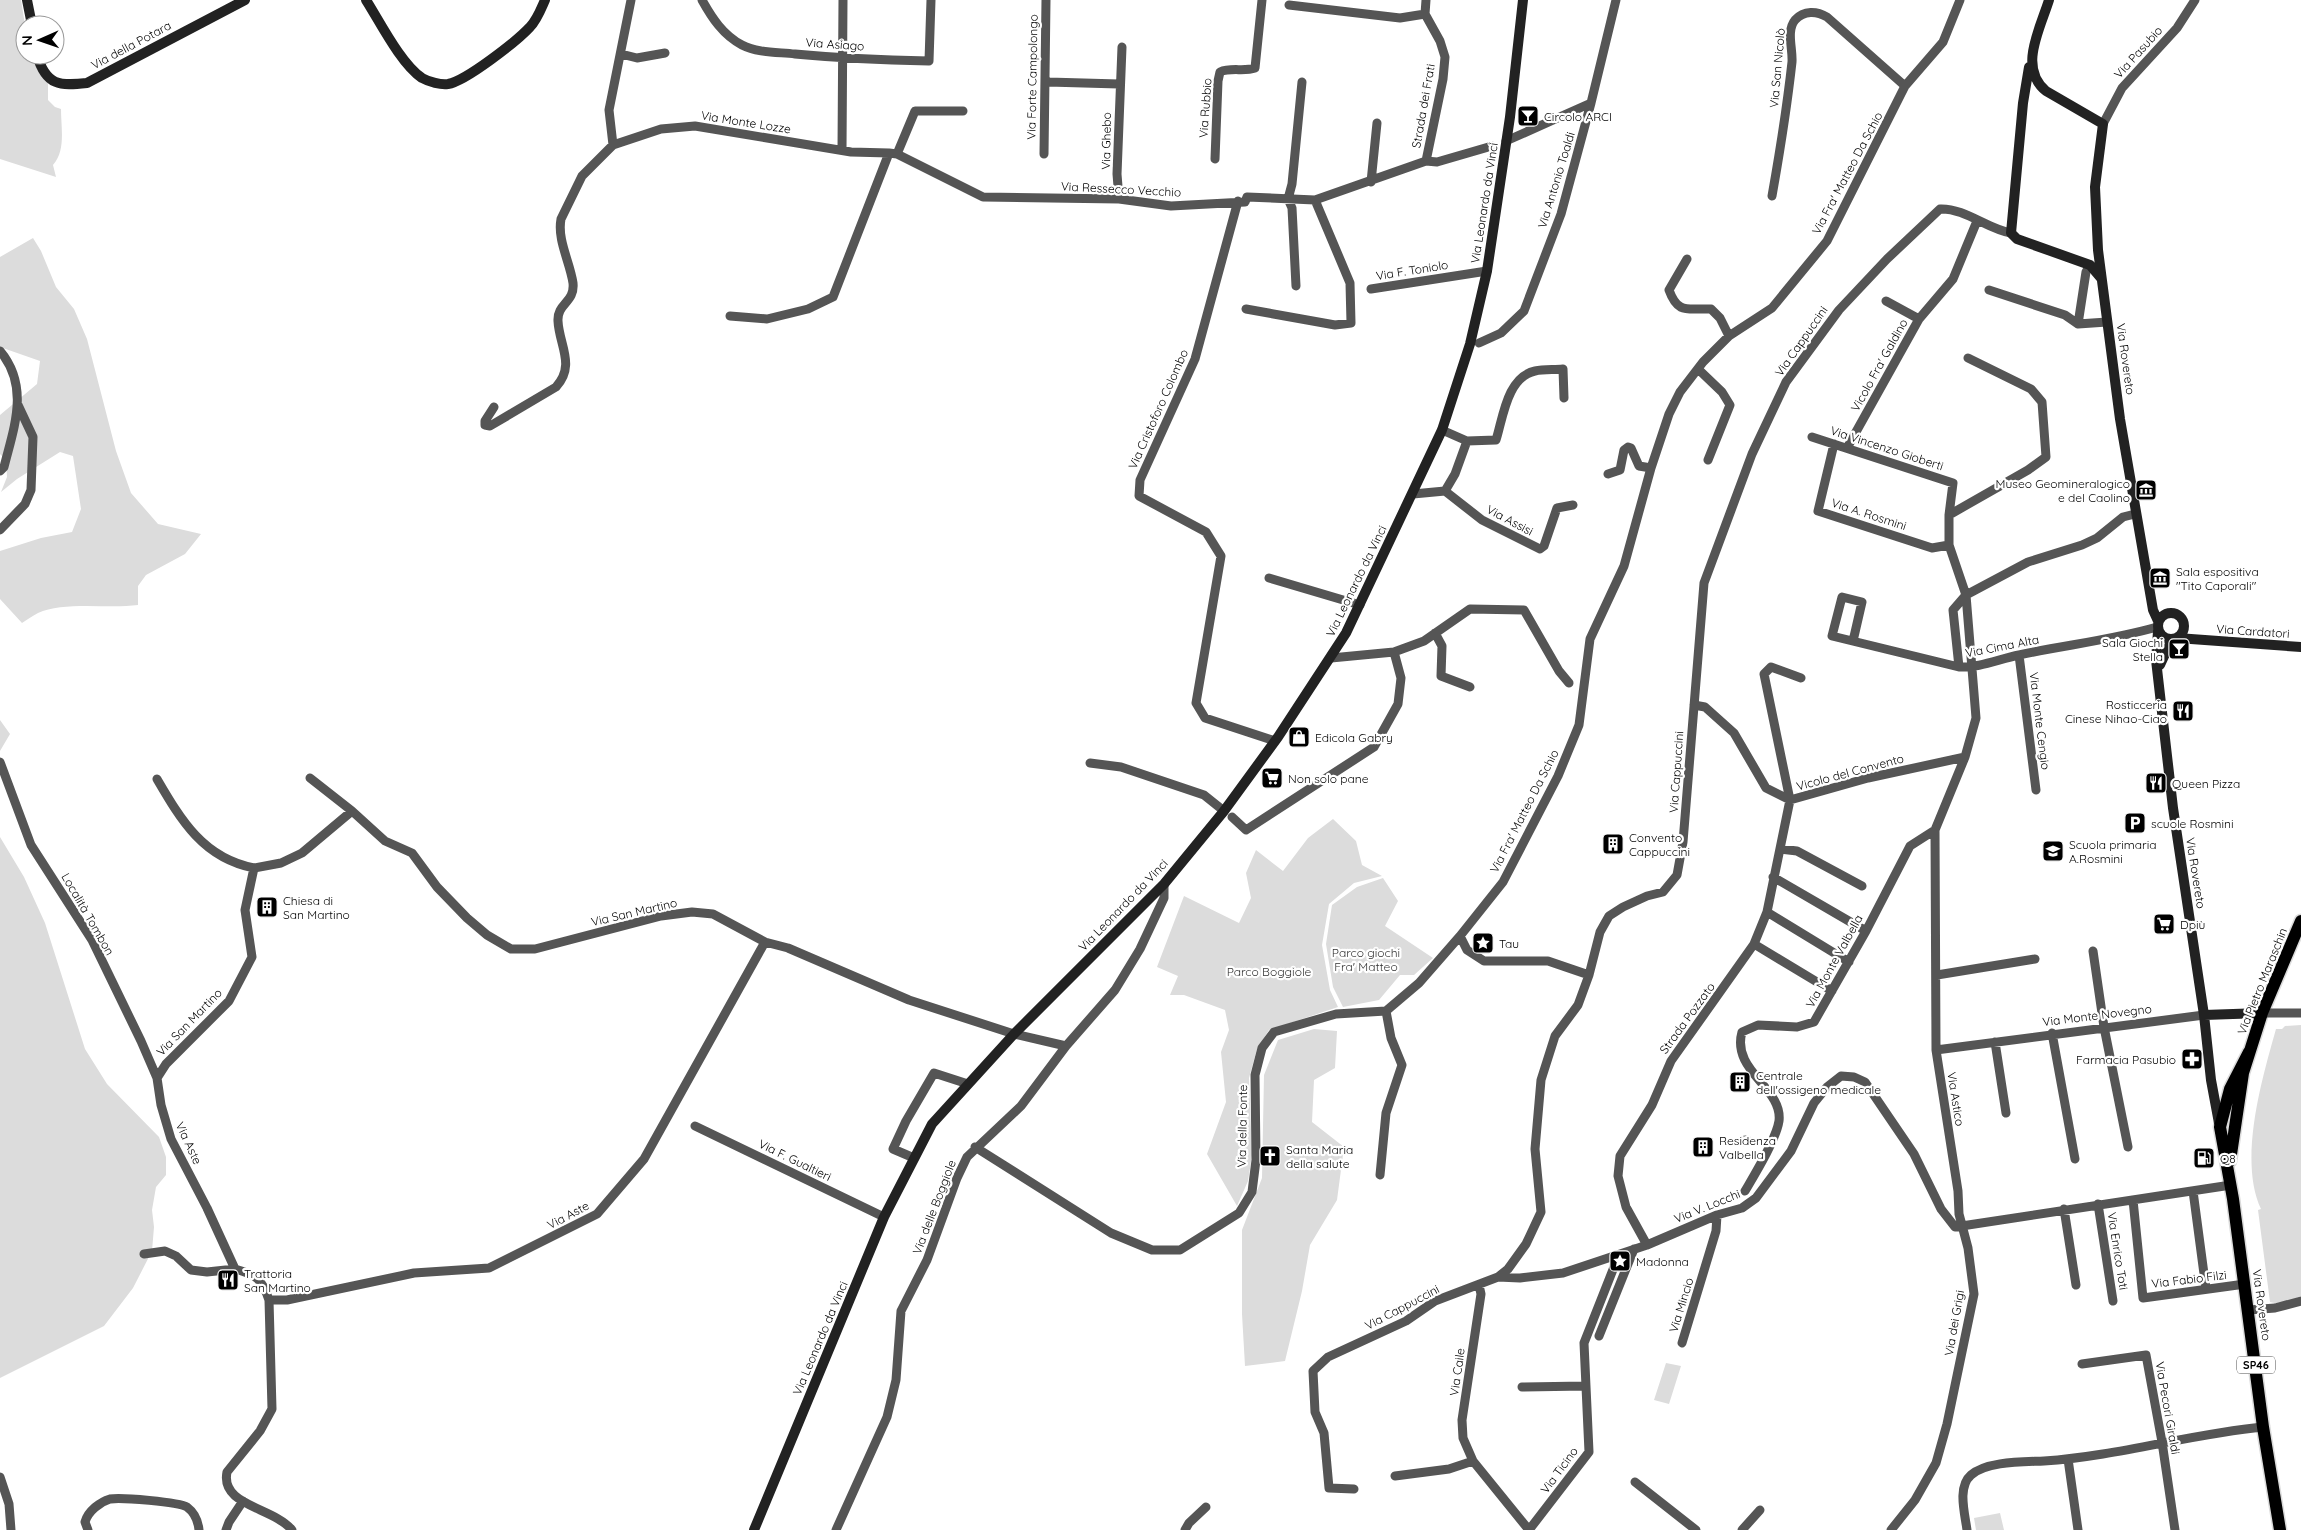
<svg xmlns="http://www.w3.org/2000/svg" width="2301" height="1530" font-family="Quicksand,sans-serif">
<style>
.green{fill:#dcdcdc}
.water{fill:#a3a3a3}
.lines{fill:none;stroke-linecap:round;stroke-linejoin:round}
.primary-casing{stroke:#dbdbdb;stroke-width:15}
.street{stroke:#555;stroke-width:9}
.secondary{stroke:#222;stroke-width:10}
.primary{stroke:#000;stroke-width:12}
.labels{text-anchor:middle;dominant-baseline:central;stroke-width:4.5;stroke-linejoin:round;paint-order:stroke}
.shield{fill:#fff;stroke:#4c4c4c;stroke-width:1}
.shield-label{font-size:11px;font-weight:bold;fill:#000}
.street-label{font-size:12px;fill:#000;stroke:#fff}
.poi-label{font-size:12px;fill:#000;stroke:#fff;text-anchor:start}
.park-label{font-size:12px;fill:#333;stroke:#fff}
</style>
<rect width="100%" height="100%" fill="#fff"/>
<path class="green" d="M0 0H21L25 25V55H32L40 71 48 81V100L55 107 61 109C61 128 66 150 53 165L56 177 0 159Z
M33 238 41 251 56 287 74 309 87 339 116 451 131 493 158 524 201 534 185 554 146 575 138 586V605C109 609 63 601 38 613 32 616 27 620 22 623L0 599V551L41 538 72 532 81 509 73 456 60 452 17 479 1 492 7 477 6 460 0 454V415L37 384 40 361 0 347V257Z
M0 720 10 734 0 751Z
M1333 819 1356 841 1362 865 1382 876 1354 883 1329 904 1322 945 1330 990 1338 1007 1269 1030 1257 1049 1249 1078 1252 1155 1248 1181 1237 1206 1207 1154 1226 1102 1221 1052 1229 1030 1225 1010 1184 995H1170L1178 976 1157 967 1184 896 1239 923 1251 898 1246 873 1256 850 1283 871 1308 838Z
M0 837 24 877 45 923 85 1049 107 1084 159 1137 166 1157V1175L156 1187 152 1210 154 1227 152 1251 133 1288 104 1326 0 1378Z
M1383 878 1398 901 1385 926 1433 958 1414 975H1400L1379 1000 1343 1007 1333 987 1326 944 1332 905 1357 887Z
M2301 1025V1296C2292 1300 2280 1305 2270 1302L2258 1210 2261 1209C2238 1160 2262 1079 2276 1029H2282L2285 1026Z
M1314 1029 1337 1031 1335 1068 1314 1080 1312 1122 1344 1147 1337 1200 1310 1245 1302 1291 1285 1361 1245 1366 1242 1314V1230L1262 1178 1264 1075 1278 1040Z
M1666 1363 1681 1366 1669 1404 1654 1400Z
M2000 1513 2004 1530H1976L1974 1518Z"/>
<path class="water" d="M1740 1141a6 6 0 1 1 12 0a6 6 0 1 1-12 0Z"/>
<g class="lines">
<g class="primary-casing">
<path id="primary" d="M2249 1052 2230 1089 2220 1127 2233 1199 2263 1427 2280 1530
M2230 1161 2243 1073 2262 1013 2301 921"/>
</g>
<path class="street" d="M702 0C712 18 723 35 742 45 758 53 777 52 795 54 839 58 884 60 929 61L931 0
M1289 5 1400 18 1425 14
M621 54 637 58 665 53
M1045 79 1048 82 1119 84
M2103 124 2122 88 2177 28 2195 0
M1506 141 1591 103
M613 145 609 110 631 0
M842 150 843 0
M897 154 983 197 1119 199 1171 206 1245 202 1247 197 1315 200 1426 161 1437 162 1492 146
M1044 154 1046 0
M1215 159 1218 81 1220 72C1231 67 1244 72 1255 68L1262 0
M1426 161 1443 79 1445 57 1440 41 1425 14 1426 0
M1371 182 1377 123
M1772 196C1780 151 1787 107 1792 62 1793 49 1786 31 1795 20 1804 10 1817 11 1827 17L1905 86
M1119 199 1117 174 1122 47
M1238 201 1195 359 1140 480 1139 496 1206 532 1221 556 1196 703 1205 718 1275 741
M1687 259 1669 290C1678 315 1688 308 1711 309L1720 318 1729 336
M1296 286 1292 208 1288 199 1292 184 1302 82
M1371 289 1487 271
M1989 290 2065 315 2078 324 2107 322
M1886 301 1919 319 1953 279 1977 221
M1246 309 1335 325 1351 323 1350 283 1315 200
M730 316 767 319 808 309 833 297 889 153 897 154 915 111H963
M2078 324 2086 272 2090 265
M1479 343 1501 333 1524 311 1561 214 1591 103 1616 0
M0 351C30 387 14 427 4 467L0 471
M1698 369 1722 392 1730 405 1708 460
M494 407 485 421V425L490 426 556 387C576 365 559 345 558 321 557 303 575 303 573 283 570 262 557 240 561 219L582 176 613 145 661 129 695 126 851 152 889 153
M1442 430 1467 441 1455 474 1445 491
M1467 441 1496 440C1503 418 1507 377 1535 371 1544 369 1554 370 1563 369L1564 398
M1834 444 1818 511 1932 548 1949 545
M1847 448 1919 319
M1608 474 1620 470 1624 450 1628 447 1631 448 1639 466 1651 468
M1413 494 1445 491 1482 520 1540 549 1544 546 1557 508 1573 505
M1949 515 2028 470 2046 457 2042 402 2031 389 1968 358
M0 530 25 504 31 490 33 437 18 405
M1269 578 1360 605
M1435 633 1442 646 1441 676 1470 687
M1853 641 1862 602 1842 597 1832 636 1959 667C1979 668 1999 659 2019 655 2065 645 2112 640 2157 627
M2019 655 2036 790
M1331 658 1394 652 1424 641 1470 609 1524 610 1559 671 1569 683
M1959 667 1953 610 1966 595 2028 562 2082 545 2097 538 2123 517 2135 514
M1694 705 1705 707 1734 733 1766 788 1790 800 1868 778 1965 757 1976 718 1966 595 1949 545V515L1953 483 1812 437
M0 762 31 845 92 940 141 1041 157 1078 161 1105 171 1139 207 1208 235 1269C257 1275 262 1279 269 1300L272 1409 260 1431 227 1472C220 1506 273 1507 292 1530
M1090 763 1121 767 1204 795 1224 811
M310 778 352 811
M157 779C181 820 203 858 254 868
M1232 817 1246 830 1374 747 1398 704 1401 678 1394 652
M1780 849 1797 851 1862 886
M1773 877 1866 931
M1767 912 1849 962
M1460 936 1467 950 1484 961H1548L1589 975
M1754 944 1832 991
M2093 951 2104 1027 2128 1147
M1937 975 2035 959
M2262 1013H2301
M2052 1033 2075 1159
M1995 1042 2006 1113
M1936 1050 2204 1015
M157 1078 166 1064 229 1001 252 957 245 910 254 868 281 863 302 853 352 811 385 841 412 853 437 887 467 918 487 935 511 949H535L661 916 692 912 713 914 765 942 788 948 909 1000 1014 1034 1066 1046
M695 1126 884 1217
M975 1147 1111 1233 1152 1250H1180L1239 1213 1252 1192 1256 1160 1255 1075 1262 1048 1274 1032 1336 1014 1386 1011
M914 1158 893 1149 906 1121 934 1073 968 1084
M1380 1175 1386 1113 1402 1065 1391 1038 1386 1011 1419 983 1460 936 1503 882 1558 776 1579 725 1590 639 1624 566 1651 468 1669 414 1680 392 1703 362 1729 336 1772 308 1827 241 1905 86 1943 42 1960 0
M1745 1191C1755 1174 1776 1140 1779 1121 1783 1088 1731 1071 1742 1032L1758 1025 1797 1027 1814 1022 1866 931 1910 846 1935 830
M2193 1191 2206 1289
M2133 1200 2143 1298 2245 1284
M2098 1204 2113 1301
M2064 1209 2076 1285
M1647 1245 1626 1207 1618 1176 1620 1156 1652 1105 1671 1061 1754 944 1767 912 1790 800 1764 674 1771 667 1801 678
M144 1254 165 1251 176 1256 191 1270 207 1272 235 1269
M1498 1277 1520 1278 1563 1273 1647 1245 1717 1215 1742 1208 1756 1198 1791 1151 1814 1103 1827 1087 1841 1076 1854 1077 1865 1082 1914 1154 1941 1209 1955 1227 2231 1185
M1479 1285 1481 1294 1462 1420 1463 1438 1473 1461 1529 1530
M269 1300H287L414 1273 489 1268 597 1214 644 1159 765 942
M2249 1310 2275 1308 2301 1301
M1599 1336 1634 1249
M1682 1343 1716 1231 1717 1215
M2082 1364 2146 1355 2162 1442 2175 1530
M1522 1387 1585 1386
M2068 1459 2078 1530
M1395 1476 1449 1469 1473 1461
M0 1477 9 1504 11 1530
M1635 1482 1696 1530
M1354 1489 1329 1488 1324 1433 1315 1412 1313 1371 1328 1357 1406 1321 1435 1301 1498 1277 1508 1269 1526 1244 1541 1212 1535 1149 1541 1080 1555 1036 1578 1005 1589 975 1600 932 1609 916 1623 907 1647 896 1663 892 1677 875 1683 842 1704 583 1752 454 1786 382 1839 310 1887 259 1940 209C1965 208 1987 229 2011 233
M88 1530 85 1522C88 1511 100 1502 110 1499 120 1497 179 1502 187 1507 195 1513 198 1520 199 1530
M226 1530 229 1522 243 1501
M836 1530 887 1417 896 1380 901 1311 927 1260 957 1178 967 1157 1021 1106 1066 1046 1115 990 1140 949 1164 898V884
M1185 1530 1189 1523 1206 1507
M1529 1530 1589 1452 1584 1343 1614 1267 1616 1255
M1742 1530 1760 1510
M1891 1530 1915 1500 1936 1463 1947 1424 1974 1294 1968 1248 1959 1214 1958 1191 1936 1050 1935 830 1965 757
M1967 1530C1965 1514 1957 1487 1971 1475 1987 1461 2023 1462 2044 1461 2118 1456 2190 1434 2263 1427"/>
<path class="secondary" d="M27 0 32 25
M366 0C380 22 401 64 422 78 429 82 441 85 448 84 466 81 517 41 530 27 537 20 541 9 545 0
M2049 0C2040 29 2018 68 2046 91L2103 124 2095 187 2098 250 2120 419 2153 610 2158 621
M37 55C46 86 60 86 87 83L245 0
M2029 67 2023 103 2011 233 2017 239 2090 265 2101 278
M2158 626a13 13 0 1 1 26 0a13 13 0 1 1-26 0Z
M2158 631 2156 660 2173 808 2204 1015 2211 1080 2219 1123
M2177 638 2301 647
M2160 665 2172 639
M2204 1015 2262 1013
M754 1530 884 1217 932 1124 1014 1034 1164 884 1224 811 1278 737 1346 633 1442 430 1470 344 1487 271 1510 117 1523 0"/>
<use href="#primary" class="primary"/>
</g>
<defs>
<g id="bar-square" transform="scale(1.125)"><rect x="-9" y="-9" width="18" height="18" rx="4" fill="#000" stroke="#fff"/><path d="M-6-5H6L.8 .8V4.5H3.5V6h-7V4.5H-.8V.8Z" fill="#fff"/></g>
<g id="museum-square" transform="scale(1.125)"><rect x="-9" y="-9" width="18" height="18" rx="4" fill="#000" stroke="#fff"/><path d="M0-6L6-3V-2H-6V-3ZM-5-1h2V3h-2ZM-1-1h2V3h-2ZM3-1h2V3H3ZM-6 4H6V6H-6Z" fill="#fff"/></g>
<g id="restaurant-square" transform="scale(1.125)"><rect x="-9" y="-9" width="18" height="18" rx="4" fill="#000" stroke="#fff"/><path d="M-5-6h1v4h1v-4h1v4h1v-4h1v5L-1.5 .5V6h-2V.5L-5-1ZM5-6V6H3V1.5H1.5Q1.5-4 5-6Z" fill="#fff"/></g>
<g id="shop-square" transform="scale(1.125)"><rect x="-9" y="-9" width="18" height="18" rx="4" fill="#000" stroke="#fff"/><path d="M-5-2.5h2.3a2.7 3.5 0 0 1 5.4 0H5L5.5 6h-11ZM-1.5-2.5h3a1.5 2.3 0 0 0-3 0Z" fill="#fff"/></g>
<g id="supermarket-square" transform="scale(1.125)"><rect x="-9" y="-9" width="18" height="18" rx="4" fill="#000" stroke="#fff"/><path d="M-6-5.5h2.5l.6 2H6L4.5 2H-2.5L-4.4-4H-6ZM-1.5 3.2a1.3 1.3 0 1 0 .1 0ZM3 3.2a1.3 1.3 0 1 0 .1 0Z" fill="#fff"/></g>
<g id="parking-square" transform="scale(1.125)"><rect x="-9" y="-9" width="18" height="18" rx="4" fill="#000" stroke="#fff"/><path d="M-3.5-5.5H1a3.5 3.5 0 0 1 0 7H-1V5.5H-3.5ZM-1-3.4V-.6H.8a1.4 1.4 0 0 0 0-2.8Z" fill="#fff"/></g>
<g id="building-square" transform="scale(1.125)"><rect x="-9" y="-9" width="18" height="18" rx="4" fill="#000" stroke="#fff"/><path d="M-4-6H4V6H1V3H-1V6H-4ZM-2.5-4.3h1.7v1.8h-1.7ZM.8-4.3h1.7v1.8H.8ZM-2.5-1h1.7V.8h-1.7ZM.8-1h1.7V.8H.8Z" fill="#fff"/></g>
<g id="school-square" transform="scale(1.125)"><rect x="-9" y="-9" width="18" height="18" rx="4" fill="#000" stroke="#fff"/><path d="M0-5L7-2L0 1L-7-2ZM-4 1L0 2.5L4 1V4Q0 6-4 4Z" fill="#fff"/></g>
<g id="sight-square" transform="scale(1.125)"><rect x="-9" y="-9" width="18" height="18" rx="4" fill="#000" stroke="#fff"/><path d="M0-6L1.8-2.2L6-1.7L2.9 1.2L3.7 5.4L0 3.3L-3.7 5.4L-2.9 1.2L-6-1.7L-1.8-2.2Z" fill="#fff"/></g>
<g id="pharmacy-square" transform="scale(1.125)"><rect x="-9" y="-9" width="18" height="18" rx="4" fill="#000" stroke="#fff"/><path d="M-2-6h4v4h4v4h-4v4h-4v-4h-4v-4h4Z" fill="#fff"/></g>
<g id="church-square" transform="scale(1.125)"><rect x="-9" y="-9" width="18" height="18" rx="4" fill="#000" stroke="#fff"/><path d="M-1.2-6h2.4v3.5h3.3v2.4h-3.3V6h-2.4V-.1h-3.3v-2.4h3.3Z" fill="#fff"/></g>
<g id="fuel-square" transform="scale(1.125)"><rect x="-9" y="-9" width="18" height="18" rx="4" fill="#000" stroke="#fff"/><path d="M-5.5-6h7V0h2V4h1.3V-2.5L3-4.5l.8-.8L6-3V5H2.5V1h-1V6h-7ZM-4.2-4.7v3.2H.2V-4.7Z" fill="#fff"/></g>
</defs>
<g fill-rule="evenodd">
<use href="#bar-square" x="1528" y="116"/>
<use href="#museum-square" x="2146" y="490"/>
<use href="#museum-square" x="2160" y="578"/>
<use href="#bar-square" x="2179" y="649"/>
<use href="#restaurant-square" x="2183" y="711"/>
<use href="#shop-square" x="1299" y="737"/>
<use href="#supermarket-square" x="1272" y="778"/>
<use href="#restaurant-square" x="2156" y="783"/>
<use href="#parking-square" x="2135" y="823"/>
<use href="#building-square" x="1613" y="844"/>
<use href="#school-square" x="2053" y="851"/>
<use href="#building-square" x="267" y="907"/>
<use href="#supermarket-square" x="2164" y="924"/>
<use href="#sight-square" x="1483" y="943"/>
<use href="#pharmacy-square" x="2192" y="1059"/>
<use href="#building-square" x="1740" y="1082"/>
<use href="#building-square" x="1703" y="1147"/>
<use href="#church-square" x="1270" y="1156"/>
<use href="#fuel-square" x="2204" y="1158"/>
<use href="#sight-square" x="1620" y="1261"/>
<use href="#restaurant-square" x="228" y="1280"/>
</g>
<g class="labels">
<rect class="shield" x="2237" y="1356.5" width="38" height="17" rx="4"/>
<g class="shield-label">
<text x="2256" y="1365">SP46</text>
</g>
<g class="street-label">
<text transform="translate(835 44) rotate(4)">Via Asiago</text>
<text transform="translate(131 45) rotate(-28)">Via della Potara</text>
<text transform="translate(2138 52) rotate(-48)">Via Pasubio</text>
<text transform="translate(1777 68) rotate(-85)">Via San Nicolò</text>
<text transform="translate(1032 77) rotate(-89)">Via Forte Campolongo</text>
<text transform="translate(1423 106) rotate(-80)">Strada dei Frati</text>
<text transform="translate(1205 108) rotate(-86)">Via Rubbio</text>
<text transform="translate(746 122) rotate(9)">Via Monte Lozze</text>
<text transform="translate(1106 141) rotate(-89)">Via Ghebo</text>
<text transform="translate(1847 173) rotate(-62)">Via Fra' Matteo Da Schio</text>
<text transform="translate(1556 180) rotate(-73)">Via Antonio Toaldi</text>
<text transform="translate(1121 189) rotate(3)">Via Ressecco Vecchio</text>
<text transform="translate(1484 203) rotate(-81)">Via Leonardo da Vinci</text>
<text transform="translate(1412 270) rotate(-9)">Via F. Toniolo</text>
<text transform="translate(1801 341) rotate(-55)">Via Cappuccini</text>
<text transform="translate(2126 359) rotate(82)">Via Rovereto</text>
<text transform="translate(1879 365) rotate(-61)">Vicolo Fra' Galdino</text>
<text transform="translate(1158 409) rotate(-66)">Via Cristoforo Colombo</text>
<text transform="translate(1887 448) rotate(18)">Via Vincenzo Gioberti</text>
<text transform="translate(1869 514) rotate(18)">Via A. Rosmini</text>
<text transform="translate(1510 520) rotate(28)">Via Assisi</text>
<text transform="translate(1356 581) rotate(-64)">Via Leonardo da Vinci</text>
<text transform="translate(2253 631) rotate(4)">Via Cardatori</text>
<text transform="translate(2002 646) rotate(-11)">Via Cima Alta</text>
<text transform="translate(2040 721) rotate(83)">Via Monte Cengio</text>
<text transform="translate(1676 772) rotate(-86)">Via Cappuccini</text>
<text transform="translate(1850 772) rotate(-15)">Vicolo del Convento</text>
<text transform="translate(1524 811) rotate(-63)">Via Fra' Matteo Da Schio</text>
<text transform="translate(2196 873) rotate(81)">Via Rovereto</text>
<text transform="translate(1123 905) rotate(-46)">Via Leonardo da Vinci</text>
<text transform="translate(634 912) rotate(-13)">Via San Martino</text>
<text transform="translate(88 914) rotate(60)">Località Tombon</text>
<text transform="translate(1834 961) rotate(-61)">Via Monte Valbella</text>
<text transform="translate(2262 981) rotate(-68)">Via Pietro Maraschin</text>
<text transform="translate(2097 1015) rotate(-7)">Via Monte Novegno</text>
<text transform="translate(1687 1018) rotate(-54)">Strada Pozzato</text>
<text transform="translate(189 1022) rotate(-46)">Via San Martino</text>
<text transform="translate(1956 1099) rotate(81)">Via Astico</text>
<text transform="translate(1242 1126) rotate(-89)">Via della Fonte</text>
<text transform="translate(189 1143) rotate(65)">Via Aste</text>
<text transform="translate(795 1160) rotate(26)">Via F. Gualtieri</text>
<text transform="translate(1707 1206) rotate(-22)">Via V. Locchi</text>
<text transform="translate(934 1207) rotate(-69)">Via delle Boggiole</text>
<text transform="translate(568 1215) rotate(-28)">Via Aste</text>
<text transform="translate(2118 1251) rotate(81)">Via Enrico Toti</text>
<text transform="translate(2189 1279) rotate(-7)">Via Fabio Filzi</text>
<text transform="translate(1681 1305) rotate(-73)">Via Mincio</text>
<text transform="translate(2262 1305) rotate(82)">Via Rovereto</text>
<text transform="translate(1402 1307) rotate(-28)">Via Cappuccini</text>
<text transform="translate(1954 1323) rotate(-80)">Via dei Grigi</text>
<text transform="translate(820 1338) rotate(-67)">Via Leonardo da Vinci</text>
<text transform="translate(1457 1372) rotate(-82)">Via Caile</text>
<text transform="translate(2168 1408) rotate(80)">Via Pecori Giraldi</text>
<text transform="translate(1559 1470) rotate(-54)">Via Ticino</text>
</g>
<g class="poi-label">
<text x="1544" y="116">Circolo ARCI</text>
<text x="2130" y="483" text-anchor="end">Museo Geomineralogico<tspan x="2130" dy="14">e del Caolino</tspan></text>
<text x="2176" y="571">Sala espositiva<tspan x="2176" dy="14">"Tito Caporali"</tspan></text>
<text x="2163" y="642" text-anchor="end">Sala Giochi<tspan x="2163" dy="14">Stella</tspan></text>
<text x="2167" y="704" text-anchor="end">Rosticceria<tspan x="2167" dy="14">Cinese Nihao-Ciao</tspan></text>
<text x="1315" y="737">Edicola Gabry</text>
<text x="1288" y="778">Non solo pane</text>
<text x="2172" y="783">Queen Pizza</text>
<text x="2151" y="823">scuole Rosmini</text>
<text x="1629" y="837">Convento<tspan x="1629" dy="14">Cappuccini</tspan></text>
<text x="2069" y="844">Scuola primaria<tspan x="2069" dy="14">A.Rosmini</tspan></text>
<text x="283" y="900">Chiesa di<tspan x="283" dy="14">San Martino</tspan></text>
<text x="2180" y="924">Dpiù</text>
<text x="1499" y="943">Tau</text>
<text x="2176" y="1059" text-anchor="end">Farmacia Pasubio</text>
<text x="1756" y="1075">Centrale<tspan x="1756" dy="14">dell'ossigeno medicale</tspan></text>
<text x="1719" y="1140">Residenza<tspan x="1719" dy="14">Valbella</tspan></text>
<text x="1286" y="1149">Santa Maria<tspan x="1286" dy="14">della salute</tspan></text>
<text x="2220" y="1158">Q8</text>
<text x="1636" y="1261">Madonna</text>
<text x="244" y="1273">Trattoria<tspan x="244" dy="14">San Martino</tspan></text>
</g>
<g class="park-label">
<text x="1366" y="952">Parco giochi<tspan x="1366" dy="14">Fra' Matteo</tspan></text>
<text x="1269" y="971">Parco Boggiole</text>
</g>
</g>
<g transform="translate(40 40) rotate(268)"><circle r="24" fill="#ffffff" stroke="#999999"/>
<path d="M0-4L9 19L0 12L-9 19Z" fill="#000000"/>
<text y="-8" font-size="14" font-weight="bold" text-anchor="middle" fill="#000000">N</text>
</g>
</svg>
